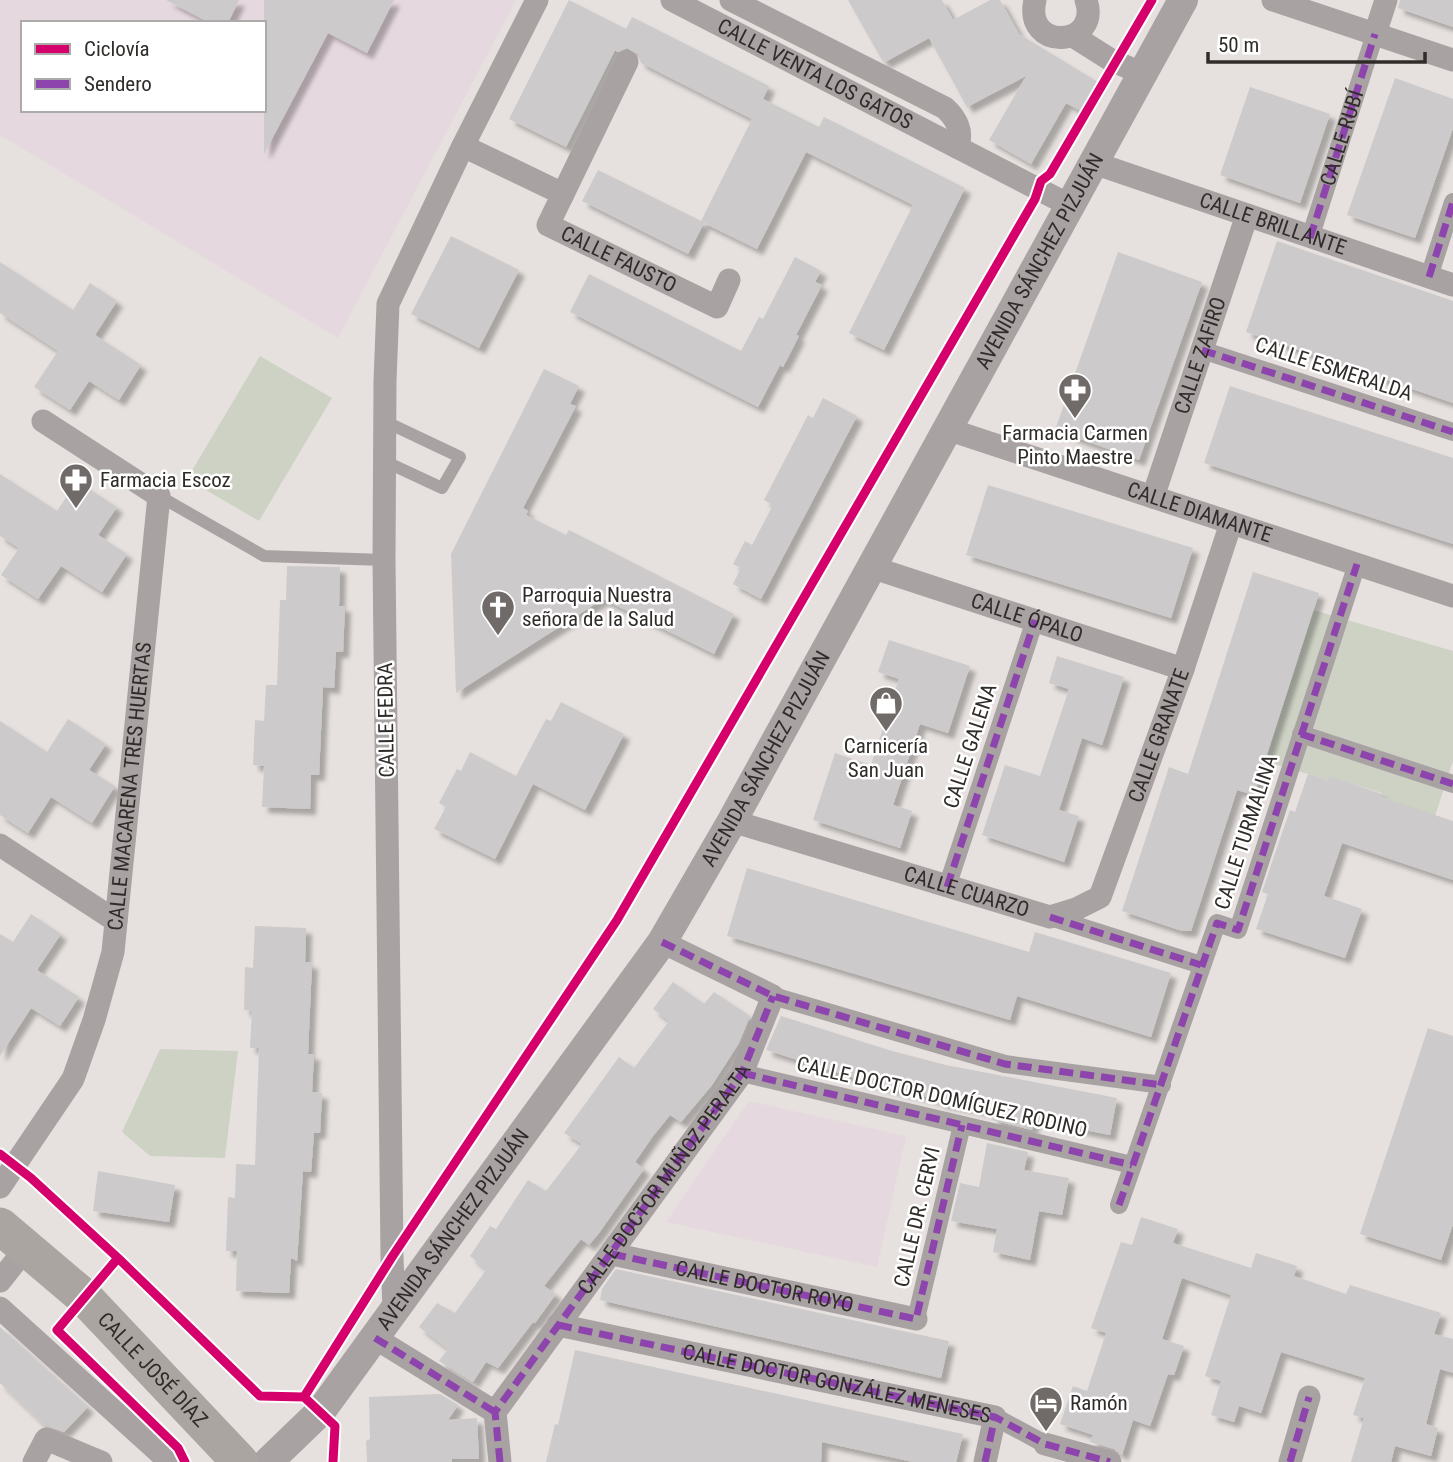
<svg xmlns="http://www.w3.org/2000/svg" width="1453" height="1462" font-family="'Roboto Condensed',sans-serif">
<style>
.education{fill:#e6d8df;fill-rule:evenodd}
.green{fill:#ced2c5}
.building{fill:#cccaca;filter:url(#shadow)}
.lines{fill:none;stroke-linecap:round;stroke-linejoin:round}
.service{stroke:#a9a2a2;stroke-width:12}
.pedestrian{stroke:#a9a2a2;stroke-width:18}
.minor{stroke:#a9a2a2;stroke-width:23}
.tertiary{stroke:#a9a2a2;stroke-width:30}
.primary{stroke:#aba5a2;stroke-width:37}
.quiet{stroke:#8e44ad;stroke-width:7;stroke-dasharray:14 7;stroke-linecap:butt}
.cycleway-casing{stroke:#fff;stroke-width:13}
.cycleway{stroke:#d6006c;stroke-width:9}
.labels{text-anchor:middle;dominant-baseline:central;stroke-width:5;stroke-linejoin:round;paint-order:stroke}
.street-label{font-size:21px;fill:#302c2a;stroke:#fff}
.poi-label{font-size:21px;fill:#302c2a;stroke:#fff;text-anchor:start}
</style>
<defs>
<filter id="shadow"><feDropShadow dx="6" dy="6" stdDeviation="2" flood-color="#0004"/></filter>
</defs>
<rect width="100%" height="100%" fill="#e6e1de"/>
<path class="education" d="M0 0H516L338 338 0 135ZM23 23H264V110H23Z
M749 1101 906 1136 877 1267 666 1222Z"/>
<path class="green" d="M260 356 332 398 259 521 187 479Z
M1313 610 1453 651V761L1435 816 1381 797 1382 793 1330 777 1328 780 1264 761Z
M160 1049 238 1051 225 1158 150 1156 122 1132Z"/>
<path class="building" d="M166 0H239L228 23H210Z
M264 0H394L367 53 328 33 264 154Z
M569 0 626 29 632 17 769 86 763 99 819 127 824 117 965 188 884 350 849 333 913 205 806 152 757 249 704 223 688 254 582 201 598 170 701 221 752 119 641 63 638 54 627 48 618 52 615 50 566 147 509 119Z
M848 0H942L953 20 990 0H1000L1019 34 1098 82 1081 111 1066 103 1031 164 989 140 1026 76 967 107 929 38 885 62 882 60Z
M1400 0H1453V27L1398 8Z
M1395 78 1453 99V128L1415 238 1347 215Z
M1250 87 1330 114 1300 203 1220 175Z
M451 236 519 270 479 348 411 314Z
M1277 241 1453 301V403L1246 332Z
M1118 252 1202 282 1139 460 1055 430Z
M795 257 821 271 815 282 822 285 796 335 799 336 783 367 780 365 758 407 570 312 589 274 741 351 759 317 763 319Z
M0 262 73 310 90 283 117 301 95 335 141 365 119 400 89 381 70 410 34 387 58 351 0 313Z
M544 369 579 386 570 404 576 406 523 508 528 511 526 515 566 535 569 530 734 614 714 654 603 599 456 693 451 554Z
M1230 386 1453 458V544L1204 463Z
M823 398 857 416 761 599 733 584 741 568 733 564 745 541 752 545 773 505 764 500 808 415 813 418Z
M0 474 57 511 77 481 117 507 98 535 127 554 102 592 61 566 38 599 1 575 19 548 0 536Z
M988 485 1193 548 1171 618 966 555Z
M287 566 340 567 339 606H345L343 652H336L334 688 323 687 319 775H311L310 809 262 807 264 766 253 765 255 720 264 721 266 685H277L280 600H286Z
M1253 572 1319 593 1254 795 1237 790 1191 931H1182L1122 911 1169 767 1188 774Z
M889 640 970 666 948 733 920 724 893 805 912 811 900 848 813 820 835 753 871 765 899 679 878 672Z
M1057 656 1124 677 1102 745 1082 738 1059 810 1079 816 1064 862 982 835 1005 765 1040 776 1069 689 1049 683Z
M561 702 624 734 585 810 533 784 495 859 434 829 446 807 439 803 457 769 461 771 470 752 516 776 546 719 551 721Z
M68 719 106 744 89 770 115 786 92 823 51 797 28 833 0 815V721L47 752Z
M1308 774 1328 780 1329 776 1382 794 1381 797 1453 821V880L1342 843 1324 896 1362 909 1345 958 1256 929 1268 894 1262 892 1273 859 1290 810 1295 812Z
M747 868 1029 952 1035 932 1171 973 1151 1037 1017 996 1010 1020 727 936Z
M31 914 61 934 37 970 79 997 60 1026 31 1008 0 1056V934L13 942Z
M255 926 306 928 305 962 312 963 308 1054H314L312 1092 322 1093 320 1133H314L311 1172 303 1171 297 1261 291 1258 289 1293 236 1291 237 1251H226L228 1197 235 1198 236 1164 255 1165 259 1048H250L252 1011 244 1010 245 967 253 968Z
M673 982 704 1004 714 992 750 1016 739 1043 712 1085 681 1122 670 1115 653 1136 635 1162 644 1169 599 1233 589 1245 581 1239 544 1286 556 1294 535 1323 533 1322 498 1368 486 1362 473 1382 439 1361 448 1349 419 1327 437 1303 455 1313 486 1270 470 1256 490 1226 496 1229 528 1180 546 1191 582 1144 564 1133 619 1057 634 1068 669 1021 653 1009Z
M781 1016 892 1051 946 1065 1117 1098 1110 1135 1034 1120 1032 1130 992 1120 993 1112 939 1102V1100L881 1086 766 1050Z
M1428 1028 1453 1036V1224L1441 1260 1360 1234Z
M987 1143 1028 1152 1024 1170 1069 1178 1062 1215 1039 1211 1030 1260 993 1252 997 1229 951 1221 960 1183 979 1187Z
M98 1171 175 1185 169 1222 93 1211Z
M1141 1217 1178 1229 1173 1243 1251 1268 1256 1253 1297 1266 1294 1276 1346 1294 1350 1285 1441 1313 1434 1334 1453 1339V1373L1440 1369 1426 1424 1438 1428 1431 1456 1395 1446 1391 1462H1351L1364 1418 1353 1415 1365 1378 1281 1352 1261 1413 1239 1406 1234 1422 1211 1415 1221 1381 1205 1376 1231 1295 1182 1278 1162 1339 1184 1346 1174 1375 1168 1374 1150 1426 1133 1420 1122 1455 1114 1449 1090 1442 1093 1435 1060 1424 1073 1386 1087 1391 1106 1333 1091 1328 1121 1242 1132 1245Z
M616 1269 949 1341 941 1378 600 1300 602 1289Z
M0 1327 88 1407 64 1432 44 1425 0 1383Z
M575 1350 963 1434 956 1462H913L822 1442 821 1462H546L555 1424 558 1425Z
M440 1394 458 1405 448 1420 477 1418 479 1459H452V1462H367L366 1441 370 1439 369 1397Z"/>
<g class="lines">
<path class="service" d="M384 461 442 488 460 457 384 421
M159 496 264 556 384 560"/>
<path class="pedestrian" d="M1310 238 1375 34
M1429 277 1453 202
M1202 350 1453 432
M1301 734 1453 784
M947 887 1035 620
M1050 917 1201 965
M773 996 1005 1064 1162 1085
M742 1073 1132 1165
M1119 1205 1217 923 1238 930 1357 564
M916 1319 962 1125
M995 1417 1045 1444"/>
<g class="minor">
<path id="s1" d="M672 0 1069 205"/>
<path d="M731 0 945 108C956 118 964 132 957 147"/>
<path d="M1035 0C1023 53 1102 47 1086 0"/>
<path d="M1273 0 1453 60"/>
<path d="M1375 34 1386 0"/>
<path d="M1073 36 1111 60 1141 73"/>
<path id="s2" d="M463 146 563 194 548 225 717 307 729 280"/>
<path id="s3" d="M1094 163 1453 285"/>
<path d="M563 194 627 62"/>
<path id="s4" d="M947 429 1453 596"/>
<path id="s5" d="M1153 497 1247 215"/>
<path id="s6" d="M871 567 1183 669"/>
<path id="s7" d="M732 821 1050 917 1076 909 1100 897 1183 669 1231 523"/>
<path d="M0 845 116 921"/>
<path id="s8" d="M0 1187 73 1079 94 1020 113 952 159 496 43 421"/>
<path id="s9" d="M612 1254 916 1319"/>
<path d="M0 1281 27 1247"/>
<path d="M0 1308 170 1462"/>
<path d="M394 1310 392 1257 384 560 385 381 388 304 463 146 537 0"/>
<path d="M558 1325 995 1417 985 1462"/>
<path d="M375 1338 495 1412"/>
<path d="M1045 1444 1110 1462"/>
<path d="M34 1462 46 1439 101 1462"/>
<path id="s10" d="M500 1462 495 1412 742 1073 773 996 662 942"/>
<path d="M1290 1462 1309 1397"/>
</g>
<path class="tertiary" id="s11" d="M268 1462 321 1411 662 942 732 821 1183 0"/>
<path class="primary" id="s12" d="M0 1226 84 1297 240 1462"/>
<g class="quiet">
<path id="s13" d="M1310 238 1375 34"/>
<path d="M1429 277 1453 202"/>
<path d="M1202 350 1453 432"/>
<path d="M1301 734 1453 784"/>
<path d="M947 887 1035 620"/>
<path d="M1050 917 1201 965"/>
<path d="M662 942 773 996 1005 1064 1162 1085"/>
<path d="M742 1073 1132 1165"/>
<path d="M1119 1205 1217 923 1238 930 1357 564"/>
<path d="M612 1254 916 1319 962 1125"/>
<path id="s14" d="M558 1325 995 1417 1045 1444 1110 1462"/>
<path d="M375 1338 495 1412"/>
<path d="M500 1462 495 1412 742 1073 773 996"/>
<path d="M985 1462 995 1417"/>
<path d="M1290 1462 1309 1397"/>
</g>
<g class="cycleway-casing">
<path id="cycleway" d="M0 1154 31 1178 118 1258 260 1396 304 1397 335 1426 333 1462
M118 1258 57 1330 178 1448 185 1462
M304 1397 392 1257 617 920 1035 199 1041 181 1050 174 1152 0"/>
</g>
<use href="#cycleway" class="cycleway"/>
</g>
<defs>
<g id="pharmacy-pin" transform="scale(1.75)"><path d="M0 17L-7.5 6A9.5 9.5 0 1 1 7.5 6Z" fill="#706b69" stroke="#fff"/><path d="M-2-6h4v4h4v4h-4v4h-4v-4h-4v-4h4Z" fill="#fff"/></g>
<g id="church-pin" transform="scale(1.75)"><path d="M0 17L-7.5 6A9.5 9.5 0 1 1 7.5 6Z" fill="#706b69" stroke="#fff"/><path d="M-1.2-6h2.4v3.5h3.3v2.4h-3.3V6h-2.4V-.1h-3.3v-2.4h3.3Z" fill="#fff"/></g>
<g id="shop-pin" transform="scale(1.75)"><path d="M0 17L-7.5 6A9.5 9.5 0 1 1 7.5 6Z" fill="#706b69" stroke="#fff"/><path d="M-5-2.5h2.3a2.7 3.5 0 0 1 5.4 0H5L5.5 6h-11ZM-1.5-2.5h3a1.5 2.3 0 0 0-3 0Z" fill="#fff"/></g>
<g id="hotel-pin" transform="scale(1.75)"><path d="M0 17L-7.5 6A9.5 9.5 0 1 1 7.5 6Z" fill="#706b69" stroke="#fff"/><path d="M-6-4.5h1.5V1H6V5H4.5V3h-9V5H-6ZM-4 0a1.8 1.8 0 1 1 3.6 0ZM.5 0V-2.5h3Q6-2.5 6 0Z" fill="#fff"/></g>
</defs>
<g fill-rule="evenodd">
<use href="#pharmacy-pin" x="1075" y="390"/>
<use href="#pharmacy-pin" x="76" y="480"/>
<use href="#church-pin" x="498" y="607"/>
<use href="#shop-pin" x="886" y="703"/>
<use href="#hotel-pin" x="1046" y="1403"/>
</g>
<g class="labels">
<g class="street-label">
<text stroke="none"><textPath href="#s1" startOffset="161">CALLE VENTA LOS GATOS</textPath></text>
<text stroke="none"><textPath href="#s13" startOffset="105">CALLE RUBÍ</textPath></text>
<text stroke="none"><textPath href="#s3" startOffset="189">CALLE BRILLANTE</textPath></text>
<text stroke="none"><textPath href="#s2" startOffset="224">CALLE FAUSTO</textPath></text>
<text stroke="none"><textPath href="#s11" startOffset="1432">AVENIDA SÁNCHEZ PIZJUÁN</textPath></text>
<text stroke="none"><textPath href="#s5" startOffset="149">CALLE ZAFIRO</textPath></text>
<text transform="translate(1334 369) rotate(18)">CALLE ESMERALDA</text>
<text stroke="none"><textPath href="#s4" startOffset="266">CALLE DIAMANTE</textPath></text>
<text stroke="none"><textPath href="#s6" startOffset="164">CALLE ÓPALO</textPath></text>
<text transform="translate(386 720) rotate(-91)">CALLE FEDRA</text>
<text stroke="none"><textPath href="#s7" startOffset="558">CALLE GRANATE</textPath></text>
<text transform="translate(970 746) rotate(-72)">CALLE GALENA</text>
<text stroke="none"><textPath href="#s11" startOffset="864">AVENIDA SÁNCHEZ PIZJUÁN</textPath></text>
<text stroke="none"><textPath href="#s8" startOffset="430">CALLE MACARENA TRES HUERTAS</textPath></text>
<text transform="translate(1246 832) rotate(-72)">CALLE TURMALINA</text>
<text stroke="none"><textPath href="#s7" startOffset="245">CALLE CUARZO</textPath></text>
<text transform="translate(942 1097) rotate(13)">CALLE DOCTOR DOMÍGUEZ RODINO</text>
<text stroke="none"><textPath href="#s10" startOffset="338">CALLE DOCTOR MUÑOZ PERALTA</textPath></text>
<text transform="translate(917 1217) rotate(-77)">CALLE DR. CERVI</text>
<text stroke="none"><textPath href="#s11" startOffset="298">AVENIDA SÁNCHEZ PIZJUÁN</textPath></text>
<text stroke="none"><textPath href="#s9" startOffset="156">CALLE DOCTOR ROYO</textPath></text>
<text stroke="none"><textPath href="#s12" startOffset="210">CALLE JOSÉ DÍAZ</textPath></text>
<text stroke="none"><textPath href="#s14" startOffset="285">CALLE DOCTOR GONZÁLEZ MENESES</textPath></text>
</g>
<g class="poi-label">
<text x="1075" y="433" text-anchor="middle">Farmacia Carmen<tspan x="1075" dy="24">Pinto Maestre</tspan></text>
<text x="100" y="480">Farmacia Escoz</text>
<text x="522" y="595">Parroquia Nuestra<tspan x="522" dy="24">señora de la Salud</tspan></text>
<text x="886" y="746" text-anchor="middle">Carnicería<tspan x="886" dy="24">San Juan</tspan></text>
<text x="1070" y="1403">Ramón</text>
</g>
</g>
<rect x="21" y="21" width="245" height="91" fill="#ffffff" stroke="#acabaa" stroke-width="2"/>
<rect x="35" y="44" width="35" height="10" fill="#d6006c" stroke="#acabaa" stroke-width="2"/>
<text x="84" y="56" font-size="21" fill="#302c2a">Ciclovía</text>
<rect x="35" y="79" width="35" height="10" fill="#8e44ad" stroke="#acabaa" stroke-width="2"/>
<text x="84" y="91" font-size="21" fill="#302c2a">Sendero</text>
<path d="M1208 52v10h217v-10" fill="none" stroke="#302c2a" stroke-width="3.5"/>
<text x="1218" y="52" font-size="21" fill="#302c2a" stroke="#ffffff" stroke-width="5" paint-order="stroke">50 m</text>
</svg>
